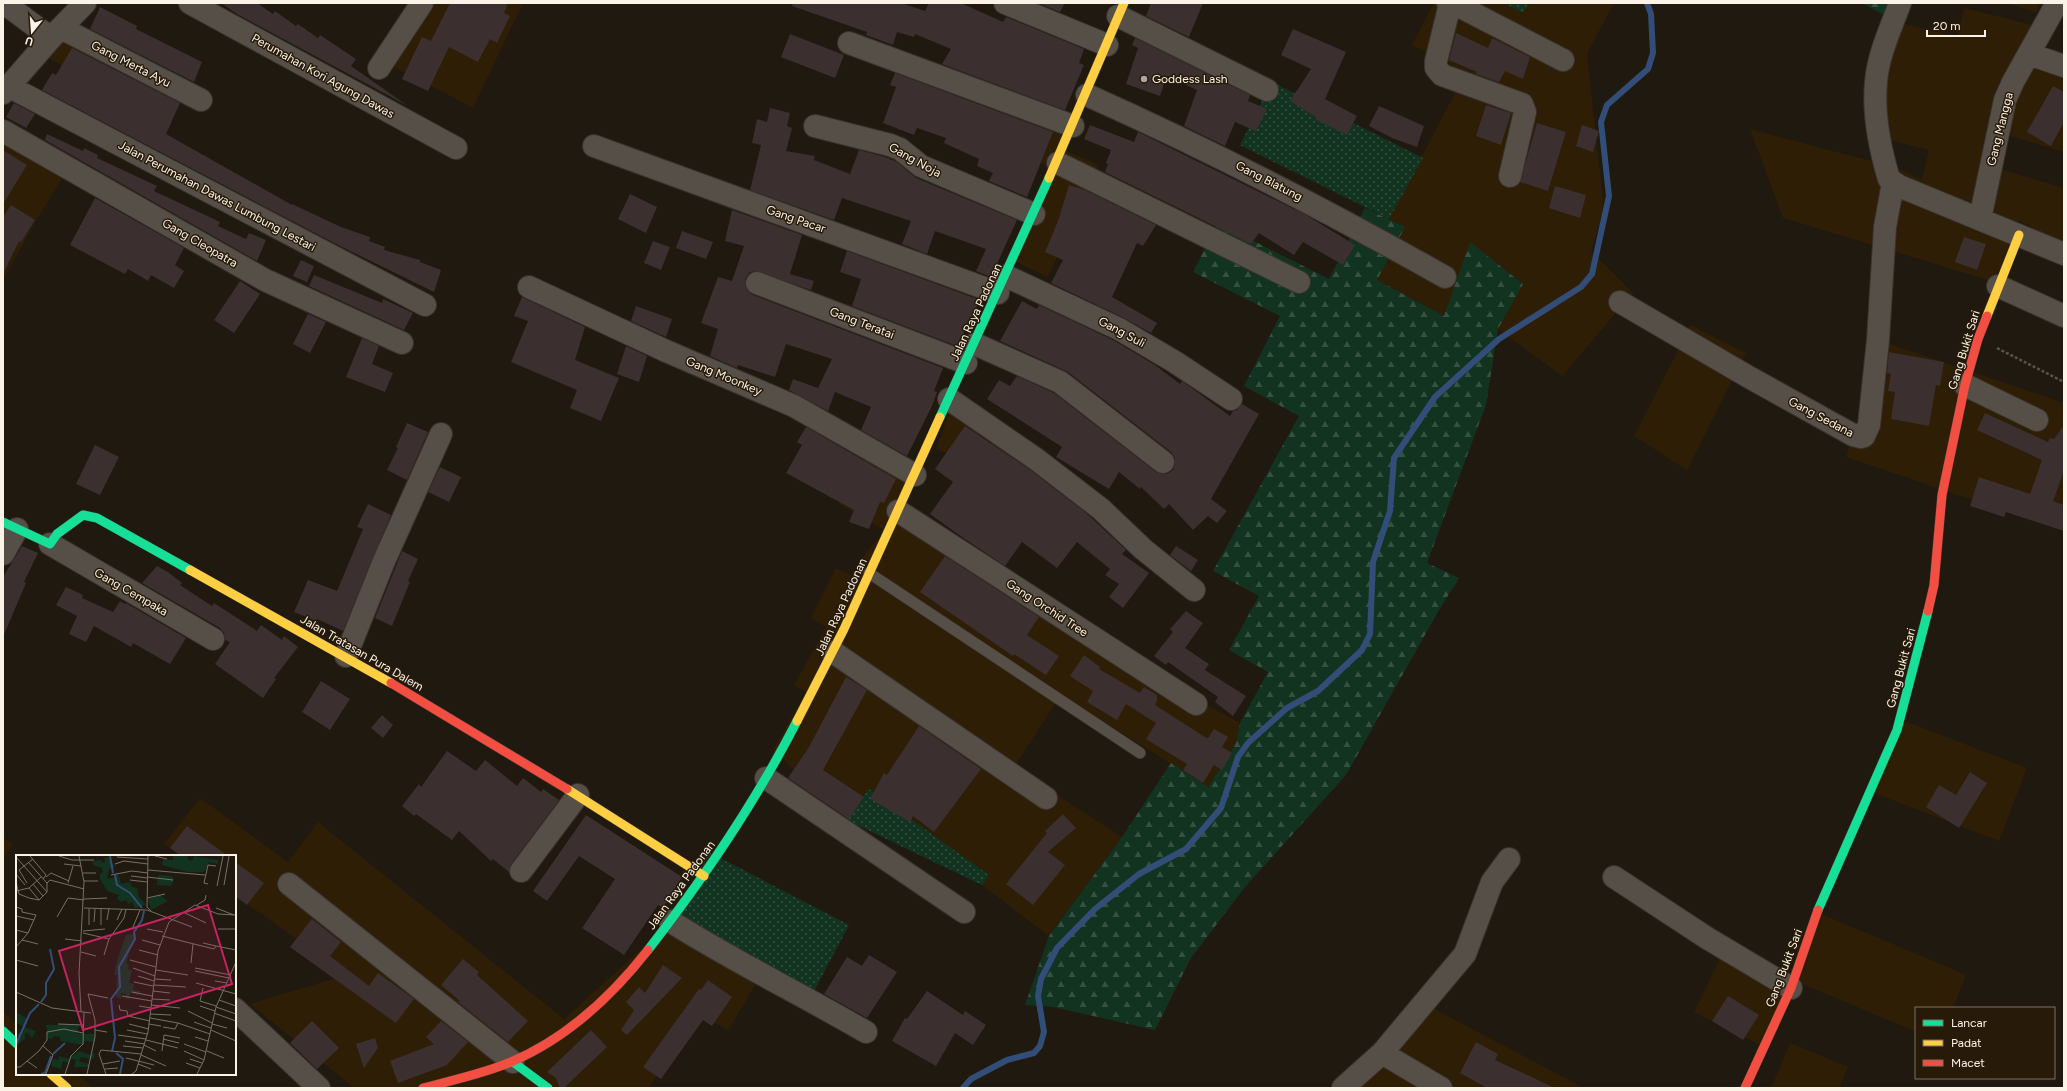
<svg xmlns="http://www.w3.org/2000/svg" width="2067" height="1091" font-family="Figtree,sans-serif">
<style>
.built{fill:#2e1e06}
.grass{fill:url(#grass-dots)}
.forest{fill:url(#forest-firs)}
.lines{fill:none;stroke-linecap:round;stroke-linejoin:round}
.stream{stroke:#324e78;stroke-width:6}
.building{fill:#3b2f30}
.lane-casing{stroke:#39332d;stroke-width:12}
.street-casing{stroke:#39332d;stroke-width:24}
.fast-casing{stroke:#39332d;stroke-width:10}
.slow-casing{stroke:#39332d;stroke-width:10}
.jam-casing{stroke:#39332d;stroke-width:10}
.path{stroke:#58534b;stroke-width:2.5;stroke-dasharray:3 2;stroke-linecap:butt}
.lane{stroke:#564f48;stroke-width:11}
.street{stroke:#564f48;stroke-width:22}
.fast{stroke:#16e098;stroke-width:9}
.slow{stroke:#ffcf43;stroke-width:9}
.jam{stroke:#f24e42;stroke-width:9}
.poi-dot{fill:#afa79b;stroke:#271a08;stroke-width:1.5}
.labels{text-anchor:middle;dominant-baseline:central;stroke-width:3;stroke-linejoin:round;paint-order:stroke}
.street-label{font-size:12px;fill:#fcf3e7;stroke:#271a08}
.poi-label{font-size:12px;fill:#fcf3e7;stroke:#271a08;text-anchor:start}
.inset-river{fill:none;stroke:#324e78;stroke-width:2}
.inset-road{fill:none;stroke:#787065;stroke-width:1}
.view{fill:#c52362;fill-opacity:0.15;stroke:#c52362;stroke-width:2}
.inset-edge{fill:none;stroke:#fcf3e7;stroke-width:2}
</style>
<defs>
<pattern id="grass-dots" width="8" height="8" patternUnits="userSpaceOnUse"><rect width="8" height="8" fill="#133321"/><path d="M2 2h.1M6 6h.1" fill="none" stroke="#365141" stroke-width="1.8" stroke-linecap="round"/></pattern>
<pattern id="forest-firs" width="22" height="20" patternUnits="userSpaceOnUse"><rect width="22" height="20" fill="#133321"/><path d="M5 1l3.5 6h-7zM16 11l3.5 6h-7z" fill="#365141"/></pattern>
</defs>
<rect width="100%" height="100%" fill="#20190f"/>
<path class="built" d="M425 3H523L473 108 391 65Z
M1434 3H1504L1523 13 1529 3H1614L1587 54 1604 209 1591 251 1633 293 1562 376 1498 329 1523 284 1470 243 1444 316 1376 280 1404 227 1389 219 1466 72 1412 45Z
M2007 3H2039L2036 13Z
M1964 8 2041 27 2021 48 2064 61V152L1998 132 1990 166 2064 188V243L2019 221 1995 282 1783 218 1750 129 1897 168 1922 180 1929 150 1869 135 1897 22 1957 37Z
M63 29 94 53 78 75 44 55Z
M1031 99 1073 117 1060 148 1099 165 1048 277 1010 259 1051 168 1009 149Z
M3 135 65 174 37 219 3 280Z
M1691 325 1746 353 1687 470 1634 436Z
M1884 342 2064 403V531L1846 457Z
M955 398 987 411 968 461 936 449Z
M875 442 925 465 896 510 1042 615 1240 723 1236 743 1208 787 1061 695 1014 767 1122 837 1049 936 982 885 989 875 869 789 845 819 773 750 806 692 794 685 826 627 811 618 836 568 852 576 865 554 885 530 839 504Z
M1902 720 2027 768 1999 841 1874 793Z
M200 798 288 862 318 822 564 1019 673 920 765 968 728 1031 695 1011 649 1088H354L250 1004 346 975 235 895V856H181L164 844Z
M3 837 13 845 3 857Z
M1817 912 1966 975 1953 1008H1916V1032L1791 979 1759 1044 1694 1012 1727 944 1790 979Z
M1429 1006 1584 1088H1356Z
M3 1012 17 1024V1074H77L93 1088H3Z
M1790 1043 1848 1067 1840 1088H1771Z"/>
<path class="grass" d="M1504 3H1529L1523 13Z
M1272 82 1423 158 1389 219 1240 145Z
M869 789 989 875 982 885 845 819Z
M709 852 849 925 812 995 673 920Z"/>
<path class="forest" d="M1862 3H1902L1897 22Z
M1365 208 1405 227 1377 280 1444 316 1470 242 1523 284 1498 329 1486 405 1427 563 1459 578 1439 610 1346 775 1245 887 1191 958 1155 1030 1053 1007 1025 1005 1049 936 1122 837 1171 763 1208 787 1236 743 1240 723 1268 672 1229 650 1259 596 1213 571 1299 416 1244 386 1280 316 1193 272 1218 223 1329 279Z"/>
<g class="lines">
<path class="stream" d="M963 1088 971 1079 1007 1060 1034 1053 1040 1046 1044 1032 1038 996 1041 979 1057 948 1095 909 1139 874 1186 849 1221 808 1238 757 1248 743 1287 708 1318 691 1362 650 1370 634 1373 562 1390 511 1394 458 1435 397 1499 339 1581 287 1592 274 1609 196 1601 122 1607 105 1648 69 1653 53 1651 14 1647 3"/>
</g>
<path class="building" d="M221 3H257L273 14 275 11 296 26 298 24 318 38 320 35 356 59 351 66 408 106 237 14Z
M450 3H508L504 13 510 16 497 43 490 39 478 62 449 47 428 91 402 79 422 37 431 41Z
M793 3H901L925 11 929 3H961L1003 22 1006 17 1084 49 1079 63 1084 65 1065 110 942 64 951 49 915 34 914 37 897 32 893 45 866 35 867 32 792 6Z
M1038 3H1065L1060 12Z
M1151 3H1203L1189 37 1146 16Z
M100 7 137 26 136 29 202 62 194 82 90 29Z
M1293 29 1346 52 1325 99 1357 116 1347 135 1315 119 1316 117 1290 101 1311 69 1281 55Z
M1456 33 1488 48 1492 38 1530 57 1523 79 1505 71 1499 82 1476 74 1477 72 1449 60Z
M790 34 844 55 835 78 781 57Z
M1135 38 1250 95 1248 101 1267 109 1256 131 1235 122 1225 146 1184 126 1197 90 1167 76 1160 96 1126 84 1138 48 1132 45Z
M72 48 180 103 166 134 292 205V204L341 227 370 237 369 241 385 247 384 250 420 260V262L441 270 434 292 340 246 42 90 52 73 56 75Z
M895 73 1053 132 1027 197 989 181 993 173 977 166 979 159 944 143 946 138 917 128 914 135 883 123 896 87 890 85Z
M2053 86 2064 92V122L2051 146 2027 132Z
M14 103 35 114 26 128 6 117Z
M1486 105 1511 113 1501 145 1476 136Z
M1379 106 1424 126 1417 147 1392 138 1369 126Z
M770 108 790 113 787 126 792 128 786 151 815 156 814 160 850 174 859 150 885 157 897 162 916 178 1017 220 991 277 976 271 986 249 935 231 927 254 902 244 911 221 842 198 834 220 750 190 761 145 752 143 757 119 767 122Z
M1537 123 1566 132 1548 191 1520 182Z
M1090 125 1134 142 1138 132 1306 215 1355 245 1343 265 1303 242 1294 255 1259 233 1251 244 1105 172 1108 164 1106 163 1111 150 1084 139Z
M1582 125 1599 131 1593 152 1576 146Z
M47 134 83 151 84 148 98 155 97 158 157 186 154 191 220 222 218 226 246 239 249 233 266 240 257 261 45 140Z
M3 150 27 165 3 204Z
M1069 185 1085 190 1156 225 1143 246 1137 243 1112 297 1157 323 1151 333 1124 318 1051 283 1063 260 1045 252 1058 221Z
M1555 186 1586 195 1580 218 1549 208Z
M630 194 657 207 646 233 618 219Z
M95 198 184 248 175 265 184 271 174 288 151 275 148 281 128 269 125 274 70 245Z
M11 205 35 220 21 242 19 241 3 274V217Z
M732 210 802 235 790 274 814 281 811 290 755 271 749 273 745 279V285L748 291 753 295 943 368 934 391 937 392 932 406 907 456 861 430 871 407 835 392 828 411 789 390 793 379 818 388 832 359 786 344 775 377 738 365 737 368 710 356 718 329 701 323 718 277 732 281 744 246 725 241Z
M682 231 713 242 706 259 676 248Z
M1964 237 1986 244 1977 270 1955 262Z
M653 241 670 247 661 270 644 263Z
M847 251 980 300 957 346 852 306 861 279 840 272Z
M301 260 314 266 307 282 293 276Z
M314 275 382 303 383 299 413 313 404 330 309 286Z
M240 281 260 294 234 333 214 320Z
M522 297 585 327 575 360 619 378 601 421 570 408 577 390 511 362 528 321 514 316Z
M1022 301 1037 309 1039 305 1113 340 1155 365 1180 384 1182 381 1230 416 1233 411 1237 410 1242 404 1259 414 1211 499 1227 511 1217 523 1208 516 1193 530 1169 504 1164 509 1141 487 1140 489 1119 472 1109 489 1056 457 1062 447 987 399 999 380 1010 386 1017 376 1054 393 1156 472 1162 474H1167L1173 470 1175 464V458L1171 452 1068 372 1000 341Z
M636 306 672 319 666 337 631 321Z
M308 314 326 322 310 353 293 344Z
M362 338 379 346 372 364 393 373 385 392 346 377Z
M626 346 647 356 639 382 617 374Z
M1889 352 1944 362 1940 386 1936 385 1929 426 1891 419 1895 392 1888 391 1891 374 1887 373Z
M1985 413 2048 442 2050 438 2054 439 2064 425V471L2053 501 2064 505V531L2006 512 2004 517 1970 506 1979 477 2030 494 2042 460 1977 430Z
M407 423 428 432 407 480 387 470 398 448 396 447Z
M965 426 1029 469 1085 512 1126 550 1122 554 1149 573 1123 608 1109 597 1119 584 1105 575 1110 569 1077 542 1057 568 1022 542 1005 566 959 535 930 514 953 482 935 469Z
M806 427 896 479 884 503 880 502 869 529 849 522 854 510 786 473 802 445 797 442Z
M95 445 119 457 100 495 76 484Z
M440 467 461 477 449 502 428 492Z
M368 504 391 515 343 631 317 619 316 621 294 612 308 580 337 591 363 529 357 527Z
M22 546 38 553 24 582 26 583 3 637V577Z
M1176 546 1198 560 1191 571 1170 555Z
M402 551 418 559 408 581 410 582 392 626 375 618Z
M945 556 1039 617 1027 635 1059 656 1046 675 1014 654 1013 656 920 592Z
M157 566 168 572 182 583 180 585 212 606 214 603 257 631 261 625 282 640 284 636 298 647 274 678 276 679 263 698 215 664 230 642 225 640 224 633 220 628 142 583Z
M66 587 83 595 82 598 113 612 120 601 125 604 126 603 186 638 170 664 133 643 131 647 94 626 86 642 69 634 77 616 56 605Z
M1186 611 1203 623 1185 648 1209 664 1205 670 1246 696 1233 716 1215 702 1218 697 1168 662 1166 665 1154 656 1173 632 1170 629Z
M1084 655 1100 667 1099 669 1140 693 1144 687 1157 695V701L1155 705 1205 737 1208 738 1214 729 1228 737 1222 747 1232 753 1222 770 1214 765 1203 783 1183 770 1187 764 1146 739 1156 723 1126 704 1117 720 1087 702 1093 691 1070 676Z
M846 677 867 690 823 770 864 797 849 819 788 778 809 747Z
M321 681 350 699 330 730 302 712Z
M382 715 393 725 383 738 371 728Z
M919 726 981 769 934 832 913 816 910 822 870 799 884 773 887 775Z
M447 751 476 771 485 760 517 786 523 778 541 792 543 789 559 800 511 864 509 872 493 859 491 861 459 831 452 840 416 814 414 816 402 806 419 784 421 787Z
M1970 772 1987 783 1959 828 1926 807 1939 785 1956 795Z
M1063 814 1076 828 1048 852 1065 865 1033 905 1006 884 1047 833 1045 831Z
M586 815 682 877 663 908 658 905 624 955 582 928 615 879 579 856 547 901 533 891Z
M187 826 228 856H181L170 848Z
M235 862 264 883 247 905 235 896Z
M312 919 341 942 330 956 369 986 378 973 414 999 396 1023 290 947Z
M869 955 897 972 867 1018 824 994 847 957 862 966Z
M463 959 479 972 477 975 528 1021 508 1042 458 1002 460 1001 441 985Z
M663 965 682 978 627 1035 621 1030 634 1010 626 1002 639 987 645 993Z
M708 980 732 997 712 1026 703 1020 661 1079 643 1067 699 989 701 990Z
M927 991 963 1015 965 1011 986 1025 973 1045 955 1033 936 1066 892 1041 905 1018 907 1019Z
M1728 996 1759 1015 1743 1040 1712 1021Z
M312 1021 339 1048 317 1069 290 1043Z
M441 1021 468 1042 447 1065 398 1083 390 1061 434 1044 426 1037Z
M591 1030 607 1047 564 1088H560L556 1078 547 1072Z
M375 1038 378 1048 364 1068 356 1044Z
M1476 1042 1498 1054 1495 1060 1555 1088H1487L1460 1073Z"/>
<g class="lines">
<g class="lane-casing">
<path id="lane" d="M869 573 1140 753"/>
</g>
<g class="street-casing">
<path id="street" d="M4 3 51 38
M190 3 456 148
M1005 3 1107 45
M1448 3 1449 8 1436 61V68L1442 75 1522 104 1525 112 1510 176
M1453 3 1563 60
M1900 3C1891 28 1878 55 1876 82 1873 114 1880 149 1889 179L1899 186 2064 254
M1118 16 1267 90
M61 28 201 100
M849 43 1073 126
M2029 54 2064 66
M379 68 422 3
M10 87 425 305
M3 93 51 38 85 3
M1087 95C1210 150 1328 211 1445 277
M815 126 890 145 900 149 921 166 1034 214
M3 131 265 280 402 343
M594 146C728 196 864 243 998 293
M1058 163 1299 282
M1980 219 2005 100 2013 82 2057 3
M1006 276 1119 329 1175 362 1231 399
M757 283 966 363
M1998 286 2064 316
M529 287 666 351 794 406 915 475
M1620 302 1747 376 1853 435 1861 437 1864 436 1869 425 1878 340 1885 227 1893 183
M975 344 1060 382 1163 462
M1965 385 2037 420
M949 399 1036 459 1101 509 1143 549 1194 590
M898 511 1196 704
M50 544 213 639
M3 554 17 529
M833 652 1046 798
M346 656 384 561 441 434
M766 778 964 912
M521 871 578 795
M1614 877 1707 938 1791 988
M289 884 513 1062
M670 921C733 961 801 994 866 1032
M235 1009 319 1088
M1382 1053 1441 1088
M1343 1088 1382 1053 1465 954 1492 882 1509 859"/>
</g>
<g class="fast-casing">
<path id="fast" d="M940 417 1049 178
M3 522 50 544 57 534 83 515 97 518 190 570
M1818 910 1897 730 1928 611
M648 950C704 878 755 803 797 721
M3 1031 17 1044
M513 1062 548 1088"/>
</g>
<g class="slow-casing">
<path id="slow" d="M1049 178 1124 3
M1987 316 2019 235
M190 570 391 683
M797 721 844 629 940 417
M567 789 704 876
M51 1074 67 1088"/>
</g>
<g class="jam-casing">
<path id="jam" d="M1928 611 1934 585 1942 495 1965 385 1978 339 1987 316
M391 683 567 789
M423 1088C453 1080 483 1074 511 1062 565 1039 612 996 648 950
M1745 1088 1791 988 1818 910"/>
</g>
<path class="path" d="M1997 348 2064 382"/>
<use href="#lane" class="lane"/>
<use href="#street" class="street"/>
<use href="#fast" class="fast"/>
<use href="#slow" class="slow"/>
<use href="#jam" class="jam"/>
</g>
<circle class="poi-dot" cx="1144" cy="79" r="4"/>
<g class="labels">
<g class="street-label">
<text transform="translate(131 64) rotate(27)">Gang Merta Ayu</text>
<text transform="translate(323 76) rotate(29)">Perumahan Kori Agung Dawas</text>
<text transform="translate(2000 129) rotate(-76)">Gang Mangga</text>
<text transform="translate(915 160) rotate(29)">Gang Noja</text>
<text transform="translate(1269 181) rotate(27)">Gang Blatung</text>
<text transform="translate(217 196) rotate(28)">Jalan Perumahan Dawas Lumbung Lestari</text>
<text transform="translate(796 219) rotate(19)">Gang Pacar</text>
<text transform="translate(200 243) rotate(30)">Gang Cleopatra</text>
<text transform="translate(976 312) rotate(-65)">Jalan Raya Padonan</text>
<text transform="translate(862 323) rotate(21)">Gang Teratai</text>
<text transform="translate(1122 332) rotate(28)">Gang Suli</text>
<text transform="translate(1964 350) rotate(-73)">Gang Bukit Sari</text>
<text transform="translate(724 376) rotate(23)">Gang Moonkey</text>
<text transform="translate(1821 417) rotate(28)">Gang Sedana</text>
<text transform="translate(131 592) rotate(30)">Gang Cempaka</text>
<text transform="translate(841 607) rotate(-65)">Jalan Raya Padonan</text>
<text transform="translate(1047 608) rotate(33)">Gang Orchid Tree</text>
<text transform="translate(362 653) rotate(30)">Jalan Tratasan Pura Dalem</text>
<text transform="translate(1901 668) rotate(-75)">Gang Bukit Sari</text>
<text transform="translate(681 885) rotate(-54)">Jalan Raya Padonan</text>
<text transform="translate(1784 968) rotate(-69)">Gang Bukit Sari</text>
</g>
<g class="poi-label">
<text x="1152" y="79">Goddess Lash</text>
</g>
</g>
<g transform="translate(16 855)">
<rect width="220" height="220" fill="#20190f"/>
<path d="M157 1H172L171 4 176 6 178 1 202 5V9L193 7 188 17H172L146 10 147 4 157 5ZM144 40 152 46 135 55 132 44ZM30 170H63L61 179H79V187L68 186V190L44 186V182L38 181 36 184 32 183ZM63 196 74 200 79 198 78 203 74 204 65 202 63 206 73 209 72 212H58L60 205 54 203Z" fill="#133321"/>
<path d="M93 2 99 12 93 14 91 24 100 22 102 18 105 29 114 27 116 32 121 33 123 42 130 50 119 53 116 47 112 49 110 45 105 47 101 43 103 40 91 36 84 24V19L87 17 86 13 77 10V6L85 5 86 8 89 7 88 3ZM142 20 155 21 158 24 155 31 141 30ZM120 79 110 108 113 109 112 114 116 115 113 128 118 129 117 135 124 136 123 140 114 138 113 144H110V139L105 138V144L100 142 101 120H98L102 103 110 80ZM8 172 20 176 16 183 11 177 8 180 10 183 0 191V185L4 183 1 180ZM43 201 54 204 53 208 47 206 45 214 35 211 37 204 42 205Z" fill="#133321"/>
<path d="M0 157 12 164 9 173 0 167Z" fill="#133321"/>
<path class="inset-river" d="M94 1 97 18M99 20 101 30 114 38 126 53M25 147 30 140V128L38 114 34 94M0 189 14 158 23 149M96 196 99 183 95 144 104 132 103 112 119 84 118 77 126 65 128 56M100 198 107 204 104 219M37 199 49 188M25 219 29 218 35 201"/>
<path class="inset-road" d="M14 1 30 20 27 24M43 1 56 5H78M63 1 68 27 63 118 65 157M132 1 131 52 135 56M139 1 151 4M0 2 31 37M101 2 132 4M48 9 65 11M99 9 108 6 132 9M132 15 189 20M67 18H80M0 19 9 30M95 20 116 16 132 18M115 21 131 23M30 22 35 18 53 26M131 22 157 25M114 25 131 27M68 26H82M0 27 3 39 13 43 23 45 31 37V28L12 7M11 28 3 15 17 4M31 28 34 25 68 34M52 28 57 11M17 29 27 41M192 29 188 28 192 10 200 11M208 30 213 1M201 31 207 1M13 33 23 45M0 36 13 33 25 22M131 43 149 39M68 44 91 43M181 50 189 45 190 40M0 52 6 54V57L20 60 12 78 0 92M68 53 131 55 176 72M200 53 218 60M73 54V70M85 54V70M167 57 190 68M0 61 18 65M41 62 52 43 68 45M91 65 93 53M101 65 106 54M78 67 79 54M117 72 124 55M131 74 147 77M202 74H220M0 75 12 78M67 76 89 74M67 78 93 84M146 81 198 94 200 91 220 95M49 84 66 86M6 85 22 89M126 85 144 90M187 88 200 91M123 95 142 100M65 97 80 101M88 100 93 84 108 63 110 54M0 105 22 111M114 105 140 112M175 108 177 89M117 113 139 121M179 113 215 120M140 115 172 120M179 116 213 123M122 121 138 126M138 124 155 125M199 126 211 128M118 127 137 131M180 128 220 139M138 130 170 132M187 133 184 146 200 151M137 136 154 138M0 137 36 153 75 158M116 137 136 141M106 141 136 146M136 144 154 145M203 145 220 151M103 150 104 155 111 156 112 161 134 166M135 150 164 153M123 151 135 153M184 151 199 156M200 152 220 159M172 156 196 168M198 158 220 166M134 159 155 160M134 163 162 168 194 179M178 167 195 173M42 169 68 170M113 169 133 174M133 169 145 171M196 169 211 173M147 172 159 174 162 168M79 175 91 177M111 175 131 179M195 175 220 186M102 180 130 184M179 182 192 186M147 184 163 188M130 185 162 193M109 186 129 189M168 189 190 197M128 190 140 196M27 191 37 200 30 219M107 191 127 193M146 196 148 180 164 183M168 196 188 205M191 196 208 203M125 200 150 211M110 203 138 210M174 204 186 208M11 206 21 213M170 208 184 213M87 209 104 206M122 209 135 214M0 212H4L23 196 31 185V177L48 174 67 178M89 214 102 213M49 219 55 201 67 189 68 157M71 219 79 182V165L72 139 92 143M90 219 83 199 85 195 125 199M116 219 120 216 132 177 142 96 153 67 179 50 202 59 220 60M181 219 188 205 200 152 220 107"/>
<path class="view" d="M192 50 216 129 67 175 43 96Z"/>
<rect width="220" height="220" class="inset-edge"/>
</g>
<rect width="2067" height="1091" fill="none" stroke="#fcf3e7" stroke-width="8"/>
<rect x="1915" y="1007" width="140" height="72" fill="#271a08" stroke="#7c7161"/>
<rect x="1923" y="1020" width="20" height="6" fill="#16e098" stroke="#7c7161"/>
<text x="1951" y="1027" font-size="12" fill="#fcf3e7">Lancar</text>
<rect x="1923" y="1040" width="20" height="6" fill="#ffcf43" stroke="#7c7161"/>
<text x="1951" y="1047" font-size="12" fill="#fcf3e7">Padat</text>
<rect x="1923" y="1060" width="20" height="6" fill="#f24e42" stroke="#7c7161"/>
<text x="1951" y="1067" font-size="12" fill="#fcf3e7">Macet</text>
<g transform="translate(32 32) rotate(197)" stroke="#271a08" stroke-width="3" paint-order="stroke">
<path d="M0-3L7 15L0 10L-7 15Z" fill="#fcf3e7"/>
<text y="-6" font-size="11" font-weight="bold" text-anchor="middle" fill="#fcf3e7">U</text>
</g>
<path d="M1927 30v6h58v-6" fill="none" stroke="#fcf3e7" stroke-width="2"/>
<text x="1933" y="30" font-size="12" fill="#fcf3e7" stroke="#271a08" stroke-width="3" paint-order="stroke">20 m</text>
</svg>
